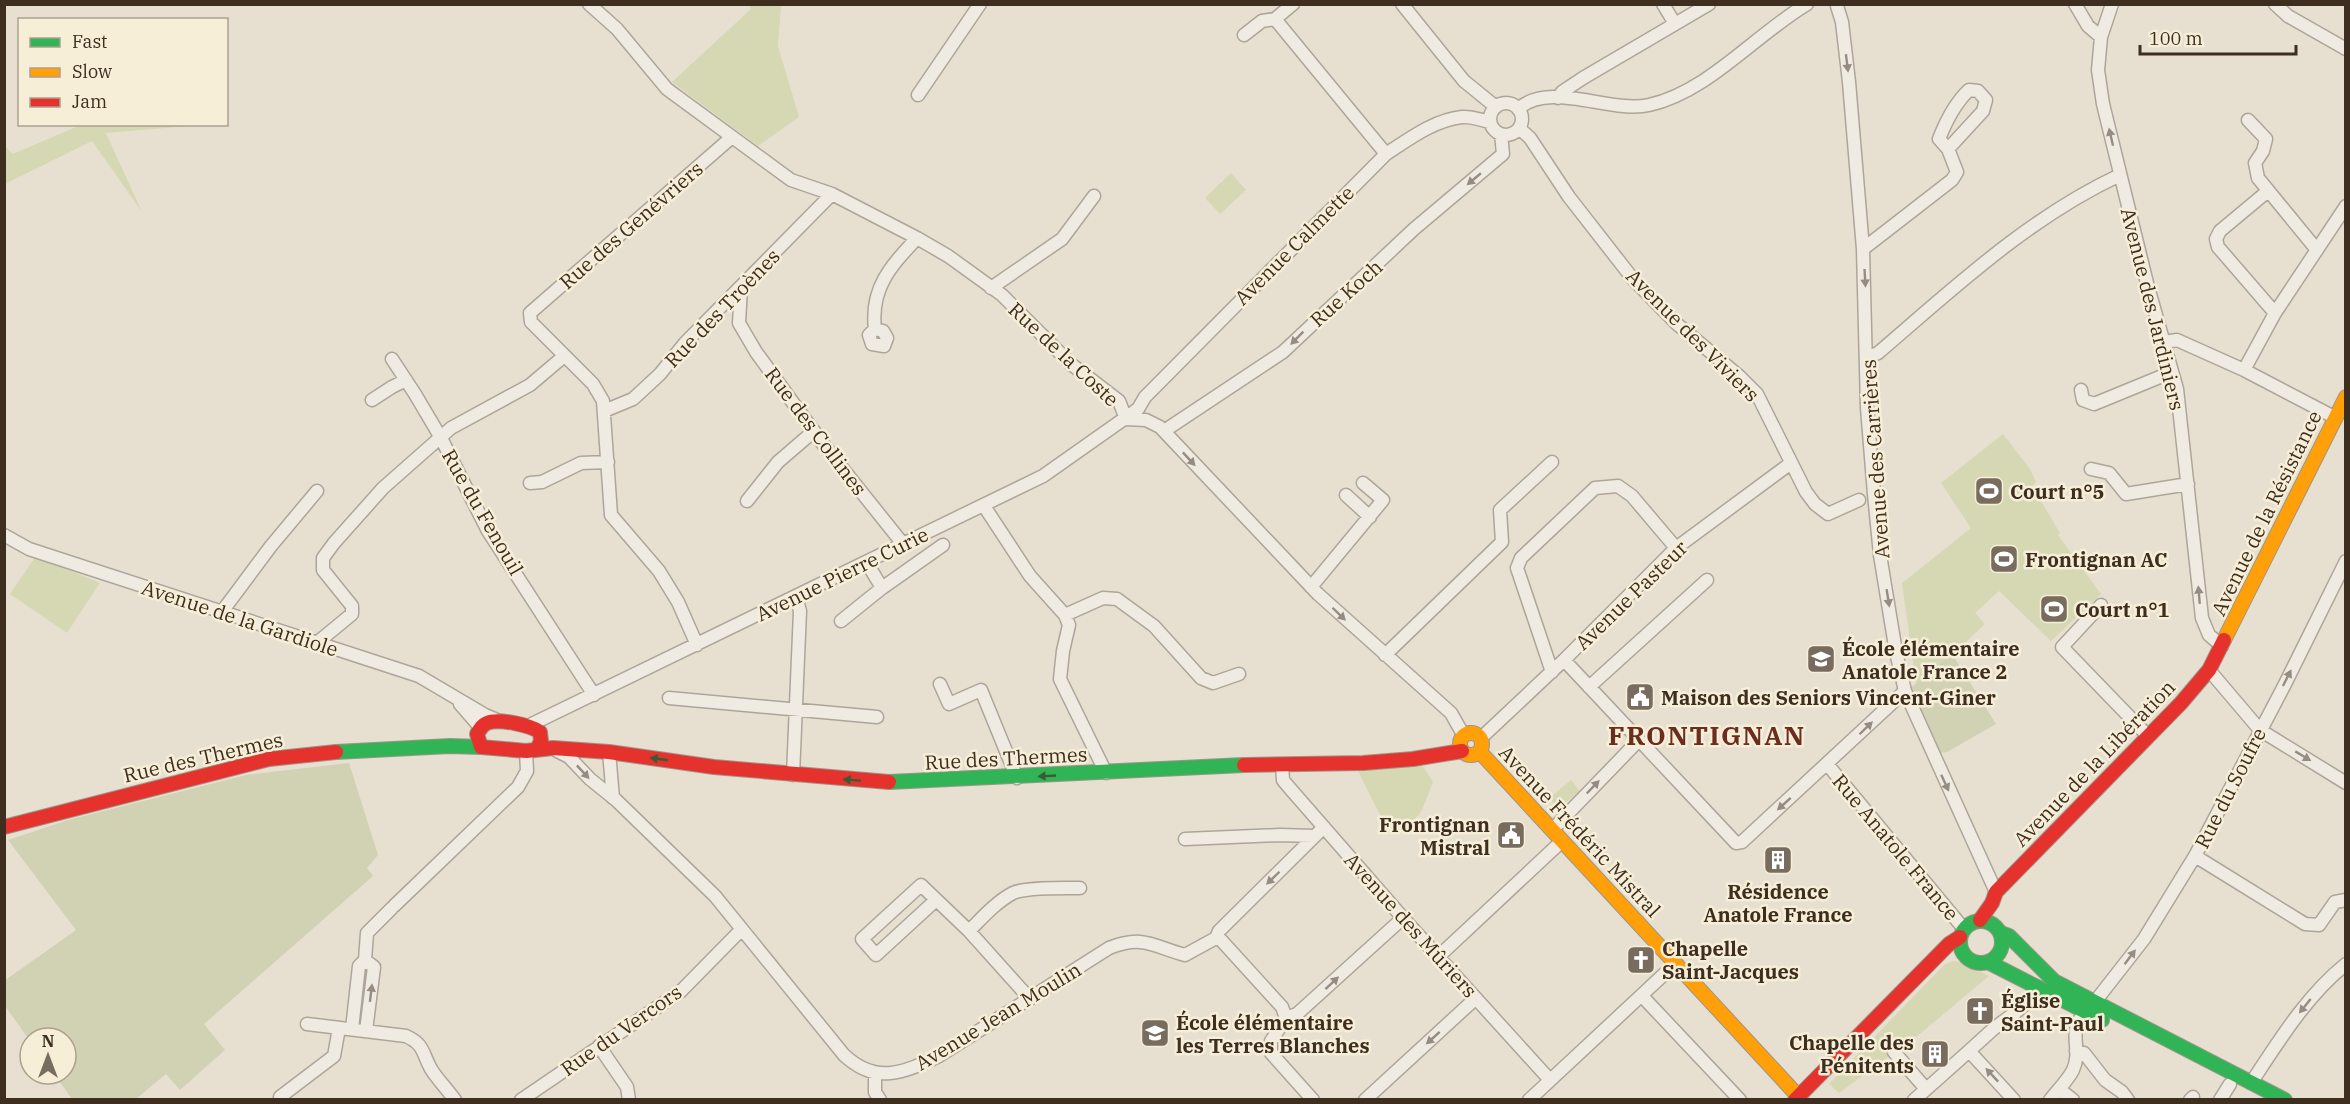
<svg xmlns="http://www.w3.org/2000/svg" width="2350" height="1104" font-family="'IBM Plex Serif',serif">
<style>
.green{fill:#d6d7b3}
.cemetery{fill:#d1d1b3}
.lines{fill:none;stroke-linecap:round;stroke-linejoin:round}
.street-casing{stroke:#ada599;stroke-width:15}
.fast-casing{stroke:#9c958a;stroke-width:16}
.slow-casing{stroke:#9c958a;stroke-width:16}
.jam-casing{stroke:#9c958a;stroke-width:16}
.street{stroke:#efebe3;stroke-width:12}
.fast{stroke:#30b455;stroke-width:14}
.slow{stroke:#ff9f0a;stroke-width:14}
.jam{stroke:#e5322d;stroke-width:14}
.oneway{fill:#968c82}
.oneway2{fill:#385d33}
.labels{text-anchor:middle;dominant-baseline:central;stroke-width:5;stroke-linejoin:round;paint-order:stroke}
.street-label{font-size:20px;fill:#3d2e20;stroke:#f7eed8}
.poi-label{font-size:20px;font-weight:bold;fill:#3d2e20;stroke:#f7eed8;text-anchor:start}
.district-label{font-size:26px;font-weight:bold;letter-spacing:1.5px;fill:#6b2e1e;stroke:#f7eed8}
</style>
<rect width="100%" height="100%" fill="#e7e0d1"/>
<path class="green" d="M749 5H781L778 46 799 117 758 146 672 82 751 9Z
M83 124H201V125L106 133 142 212 92 141 5 184V146L13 154Z
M1231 173 1246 190 1220 214 1205 198Z
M2003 434 2030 469 2036 482 2032 486 2060 533 2058 535 2101 594 2051 641 1999 591 1975 613 1985 624 1943 663 1916 683 1902 583 1971 528 1941 483Z
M36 556 100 583 67 633 10 594Z
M1422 765 1433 782C1420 814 1423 823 1386 827L1358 771Z
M1571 780 1580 791 1558 809 1549 798Z
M1953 961 1962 962 1989 976 1921 1033 1839 1093 1829 1084 1944 965Z"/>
<path class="cemetery" d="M1952 654 1996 724 1947 752 1938 753 1908 690Z
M349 763 378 855 367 868 373 876 204 1024 225 1050 180 1090 166 1074 136 1099H72L54 1074H66V1038H30V1041L5 1006 4 981 76 930 8 840 68 820 246 775Z"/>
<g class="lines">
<g class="street-casing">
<path id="street" d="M589 4 617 29 667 89 791 180 832 194 917 238 948 256 1002 295 1071 364 1119 401 1126 419
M1402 4 1464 81 1496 107
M1663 4 1675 24
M2075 4 2088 26 2101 37
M2112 4 2101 37 2098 70 2103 104 2148 287 2177 389 2202 618 2209 635 2222 646
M2275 4 2288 16 2346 49
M1837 6 1842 22 1849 82 1863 249 1867 408 1874 494 1880 555 1896 652 1905 691 1996 892
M1275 19 1386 154
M1244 35 1262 21 1275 19 1293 4
M918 95 980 4
M1558 98 1562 92 1583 78 1709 4
M1490 119a16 16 0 1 1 32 0a16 16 0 1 1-32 0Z
M1518 109C1550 80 1611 114 1649 105 1708 92 1755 35 1807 4
M2248 120 2266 139 2263 151 2255 163 2258 178 2317 250
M1519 128 1530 138 1569 197 1633 279 1677 324 1739 376 1757 394 1806 492 1815 504 1828 514 1859 500
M2268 191 2220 231 2216 239 2218 247 2275 313
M1863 249 1952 180 1957 172 1948 149 1983 111 1986 100 1978 91 1969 90C1955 103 1946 121 1939 139L1948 149
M741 287 739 323 756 352 823 444 903 544
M991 288 1062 239 1094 196
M875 329 883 331 887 338 884 346 872 344 869 335 875 329C870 288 891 266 917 238
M2164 342 2177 340 2244 370 2334 417
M1866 358 1878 353C1954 288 2028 218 2120 175
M392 359 415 394 441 438 488 531 594 695
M2244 370 2275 313 2346 206
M2081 390 2083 400 2094 404 2172 372
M372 400 392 387 406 380
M604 411 633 399 660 374 685 343 832 194
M1126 419 1146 420 1160 427 1318 594 1451 713 1464 736
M1164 431 1283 352 1414 229 1503 154 1501 134
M2091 469 2109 473 2126 494 2188 484
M530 483 542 482 581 463 608 462
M1346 495 1370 517
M747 501 778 462 814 431
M984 506 1030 576 1065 615 1069 625 1063 651 1060 679 1106 773
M4 535 29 549 419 676 485 715 497 720
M867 563 882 588
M1311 587 1383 500 1363 483
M2101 605 2062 647 2148 736
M221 613 271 546 317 491
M1065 615 1103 598 1117 599 1154 626 1201 678 1213 683 1239 674
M841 621 882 588 943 545
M318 642 352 614V606L323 570V558L334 543 383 488 451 428 530 385 563 357
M697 645 678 602 659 571 611 515 603 401 593 384 531 322 530 313 732 137
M1385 655 1502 542 1500 510 1552 462
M1564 660 1736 843 1742 842 1905 691
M2209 670 2260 730 2346 783
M1552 672 1517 568 1521 558 1595 488 1618 486 1632 496 1676 548
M940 684 949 704 981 690 1017 778
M1589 687 1707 580
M669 698 877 717
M460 704 480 727
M530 725 1043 476 1138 409 1145 397 1386 154C1409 139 1434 120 1462 117 1471 116 1481 120 1490 122
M1481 738 1564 660 1676 548 1791 463
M557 751 569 757 590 779 616 800 715 896 844 1055C876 1085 903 1073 939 1056L1109 948C1144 934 1154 947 1185 955L1216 938 1221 940 1282 1007 1286 1018 1271 1041V1053L1313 1100
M609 752 613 798
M1827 764 1964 929
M1282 765 1283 780 1287 785 1403 918 1550 1080
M793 775 800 611 796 597
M1553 829 1638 741
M1185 839 1280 835 1314 836
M2195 856 2305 924 2319 925 2335 902 2346 900
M936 900 876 955 862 939 921 885 969 931 1030 999
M394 906 518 787 527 771 526 751
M969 931C982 918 996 902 1013 893 1025 887 1065 888 1080 888
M1216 938 1219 931 1324 827
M1439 956 1562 841
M365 960 374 967 366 1031
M1642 996 1740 1100
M2094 1003 2144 939 2195 856 2285 684 2346 561
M1286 1018 1297 1014 1403 918
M307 1024 406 1036C425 1045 422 1053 431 1069 438 1080 447 1089 455 1100
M352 1029 359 966 365 960 367 933 392 908
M599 1046 627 1087 629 1100
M2076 1051 2084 1053 2105 1080 2122 1092 2128 1100
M1894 1052 1926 1089
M1970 1052 2014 1100
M875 1073V1092L880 1100
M2251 1083C2279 1041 2306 996 2346 964
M2059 1089 2073 1100
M280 1097 334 1056 339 1028
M521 1100 681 991 742 929
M1365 1100 1476 998
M1529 1100 1675 964
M1914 1100C1940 1077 1966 1054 1991 1031 2009 1015 2028 1009 2036 986
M2050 1100C2057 1091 2068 1080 2073 1070 2083 1048 2066 1033 2085 1012
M2190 1100 2193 1097
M2220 1100 2230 1084"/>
</g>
<g class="fast-casing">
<path id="fast" d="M336 752 450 746 481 747
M889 782 1244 765
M1960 942a21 21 0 1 1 42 0a21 21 0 1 1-42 0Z
M2001 933 2009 936 2054 981 2285 1100
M1988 962 2102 1020"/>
</g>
<g class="slow-casing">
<path id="slow" d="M2224 640 2346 397
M1460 744a11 11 0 1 1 22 0a11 11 0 1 1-22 0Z
M1480 752 1798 1096"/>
</g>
<g class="jam-casing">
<path id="jam" d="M537 749 541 741 540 732C530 725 498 718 487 723 482 725 480 729 477 734L481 747 526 751 553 748 609 752 714 767 889 782
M1244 765 1363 763 1413 759 1462 751
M4 827 269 759 336 752
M1980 920 1992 903 1996 892 2181 703 2209 670 2224 640
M1795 1100 1949 944 1960 937"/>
</g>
<use href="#street" class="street"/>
<use href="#fast" class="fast"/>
<use href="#slow" class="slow"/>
<use href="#jam" class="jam"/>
</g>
<defs><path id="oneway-solid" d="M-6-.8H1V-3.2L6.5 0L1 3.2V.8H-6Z" transform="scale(1.5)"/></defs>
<g class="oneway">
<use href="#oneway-solid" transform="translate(1847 63) rotate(83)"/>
<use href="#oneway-solid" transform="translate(2111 137) rotate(-103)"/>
<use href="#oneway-solid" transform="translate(1474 179) rotate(140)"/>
<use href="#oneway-solid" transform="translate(1865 278) rotate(87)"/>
<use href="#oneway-solid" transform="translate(1297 338) rotate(135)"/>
<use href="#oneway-solid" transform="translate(1189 459) rotate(47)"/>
<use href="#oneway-solid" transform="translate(2199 595) rotate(-95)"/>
<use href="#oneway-solid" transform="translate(1888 598) rotate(81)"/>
<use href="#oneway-solid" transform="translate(1339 614) rotate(44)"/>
<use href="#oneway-solid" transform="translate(2287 678) rotate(-63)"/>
<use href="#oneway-solid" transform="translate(1866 728) rotate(-44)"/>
<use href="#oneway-solid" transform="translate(2303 756) rotate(31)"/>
<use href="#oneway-solid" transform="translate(583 772) rotate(47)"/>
<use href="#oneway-solid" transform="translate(1945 783) rotate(65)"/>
<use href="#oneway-solid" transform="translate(1593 787) rotate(-46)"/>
<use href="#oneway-solid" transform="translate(1784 804) rotate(138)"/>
<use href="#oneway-solid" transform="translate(1273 878) rotate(136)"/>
<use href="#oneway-solid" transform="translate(2130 957) rotate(-53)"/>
<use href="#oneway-solid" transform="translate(1332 983) rotate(-43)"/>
<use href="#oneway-solid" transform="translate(371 993) rotate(-83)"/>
<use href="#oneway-solid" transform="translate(2305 1006) rotate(129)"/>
<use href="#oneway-solid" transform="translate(1433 1038) rotate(138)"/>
<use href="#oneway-solid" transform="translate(1992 1075) rotate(-133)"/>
</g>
<g class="oneway2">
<use href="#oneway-solid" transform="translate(659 759) rotate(-172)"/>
<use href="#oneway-solid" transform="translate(1047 776) rotate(177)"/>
<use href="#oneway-solid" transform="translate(852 780) rotate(-176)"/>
</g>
<defs>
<g id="stadium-square" transform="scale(1.5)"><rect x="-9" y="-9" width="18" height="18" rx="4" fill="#786c5e" stroke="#f7eed8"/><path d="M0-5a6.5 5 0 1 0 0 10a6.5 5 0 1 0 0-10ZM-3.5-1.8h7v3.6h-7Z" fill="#fff"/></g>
<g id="school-square" transform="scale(1.5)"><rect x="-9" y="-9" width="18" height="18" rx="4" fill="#786c5e" stroke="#f7eed8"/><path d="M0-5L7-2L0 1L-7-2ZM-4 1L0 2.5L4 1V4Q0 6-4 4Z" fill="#fff"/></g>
<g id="civic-square" transform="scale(1.5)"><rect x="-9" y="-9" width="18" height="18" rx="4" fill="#786c5e" stroke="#f7eed8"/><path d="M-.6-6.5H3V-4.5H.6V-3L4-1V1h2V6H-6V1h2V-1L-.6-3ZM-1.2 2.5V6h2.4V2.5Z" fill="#fff"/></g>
<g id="building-square" transform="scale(1.5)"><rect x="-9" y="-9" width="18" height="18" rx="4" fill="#786c5e" stroke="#f7eed8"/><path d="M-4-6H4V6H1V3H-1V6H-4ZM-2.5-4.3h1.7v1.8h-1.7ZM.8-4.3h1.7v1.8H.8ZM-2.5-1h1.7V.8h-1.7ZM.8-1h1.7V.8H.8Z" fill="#fff"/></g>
<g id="church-square" transform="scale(1.5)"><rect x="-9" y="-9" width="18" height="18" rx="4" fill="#786c5e" stroke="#f7eed8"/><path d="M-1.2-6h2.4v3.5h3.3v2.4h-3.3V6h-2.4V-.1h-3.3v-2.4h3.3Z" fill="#fff"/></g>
</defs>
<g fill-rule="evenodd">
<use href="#stadium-square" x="1989" y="491"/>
<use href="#stadium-square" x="2004" y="559"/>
<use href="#stadium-square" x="2054" y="609"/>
<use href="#school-square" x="1821" y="659"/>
<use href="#civic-square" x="1640" y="697"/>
<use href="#civic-square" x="1511" y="835"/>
<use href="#building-square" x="1778" y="860"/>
<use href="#church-square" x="1641" y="960"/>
<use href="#church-square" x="1980" y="1011"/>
<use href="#school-square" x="1155" y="1033"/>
<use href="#building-square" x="1935" y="1054"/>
</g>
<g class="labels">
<g class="street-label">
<text transform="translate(631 225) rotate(-41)">Rue des Genévriers</text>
<text transform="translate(1294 245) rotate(-45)">Avenue Calmette</text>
<text transform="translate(1346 293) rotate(-42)">Rue Koch</text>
<text transform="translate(722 308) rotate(-46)">Rue des Troènes</text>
<text transform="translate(2153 309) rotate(76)">Avenue des Jardiniers</text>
<text transform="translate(1693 335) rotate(45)">Avenue des Viviers</text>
<text transform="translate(1064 354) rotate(43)">Rue de la Coste</text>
<text transform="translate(816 431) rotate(53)">Rue des Collines</text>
<text transform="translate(1875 459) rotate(-94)">Avenue des Carrières</text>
<text transform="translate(483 512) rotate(60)">Rue du Fenouil</text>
<text transform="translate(2266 513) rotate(-64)">Avenue de la Résistance</text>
<text transform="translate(842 574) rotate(-26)">Avenue Pierre Curie</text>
<text transform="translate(1631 595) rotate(-44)">Avenue Pasteur</text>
<text transform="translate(240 618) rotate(18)">Avenue de la Gardiole</text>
<text transform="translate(203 757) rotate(-13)">Rue des Thermes</text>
<text transform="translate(1006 758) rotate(-3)">Rue des Thermes</text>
<text transform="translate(2094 763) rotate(-46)">Avenue de la Libération</text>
<text transform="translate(2230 788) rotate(-63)">Rue du Soufre</text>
<text transform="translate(1580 831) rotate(47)">Avenue Frédéric Mistral</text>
<text transform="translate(1896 847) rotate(50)">Rue Anatole France</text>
<text transform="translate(1411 925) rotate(48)">Avenue des Mûriers</text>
<text transform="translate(998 1016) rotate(-31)">Avenue Jean Moulin</text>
<text transform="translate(621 1030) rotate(-35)">Rue du Vercors</text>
</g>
<g class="poi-label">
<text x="2010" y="491">Court n°5</text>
<text x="2025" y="559">Frontignan AC</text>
<text x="2075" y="609">Court n°1</text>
<text x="1842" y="648">École élémentaire<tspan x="1842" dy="23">Anatole France 2</tspan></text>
<text x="1661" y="697">Maison des Seniors Vincent-Giner</text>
<text x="1490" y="824" text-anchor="end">Frontignan<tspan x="1490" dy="23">Mistral</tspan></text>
<text x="1778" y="891" text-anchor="middle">Résidence<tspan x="1778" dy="23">Anatole France</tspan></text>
<text x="1662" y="948">Chapelle<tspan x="1662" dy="23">Saint-Jacques</tspan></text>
<text x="2001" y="1000">Église<tspan x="2001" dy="23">Saint-Paul</tspan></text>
<text x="1176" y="1022">École élémentaire<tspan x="1176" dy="23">les Terres Blanches</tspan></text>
<text x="1914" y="1042" text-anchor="end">Chapelle des<tspan x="1914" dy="23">Pénitents</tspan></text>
</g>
<g class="district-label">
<text x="1707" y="735">FRONTIGNAN</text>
</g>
</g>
<rect width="2350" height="1104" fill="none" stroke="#3d2e20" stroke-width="12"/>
<rect x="18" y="18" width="210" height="108" fill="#f7eed8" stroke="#ada18e" stroke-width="1.5"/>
<rect x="30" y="38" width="30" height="9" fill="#30b455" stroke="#ada18e" stroke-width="1.5"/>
<text x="72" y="48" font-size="18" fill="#3d2e20">Fast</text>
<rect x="30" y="68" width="30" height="9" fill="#ff9f0a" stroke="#ada18e" stroke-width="1.5"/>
<text x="72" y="78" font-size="18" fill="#3d2e20">Slow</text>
<rect x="30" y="98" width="30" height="9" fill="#e5322d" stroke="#ada18e" stroke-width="1.5"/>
<text x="72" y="108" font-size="18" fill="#3d2e20">Jam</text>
<g transform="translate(48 1056)"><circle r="28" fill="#f7eed8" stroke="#ada18e" stroke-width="1.5"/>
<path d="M0-4.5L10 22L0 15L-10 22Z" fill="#786c5e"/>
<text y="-9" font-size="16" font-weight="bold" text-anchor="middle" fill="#3d2e20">N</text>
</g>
<path d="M2140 45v9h156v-9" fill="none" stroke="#3d2e20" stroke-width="3"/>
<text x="2149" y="45" font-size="18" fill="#3d2e20" stroke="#f7eed8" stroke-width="4.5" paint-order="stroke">100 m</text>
</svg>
